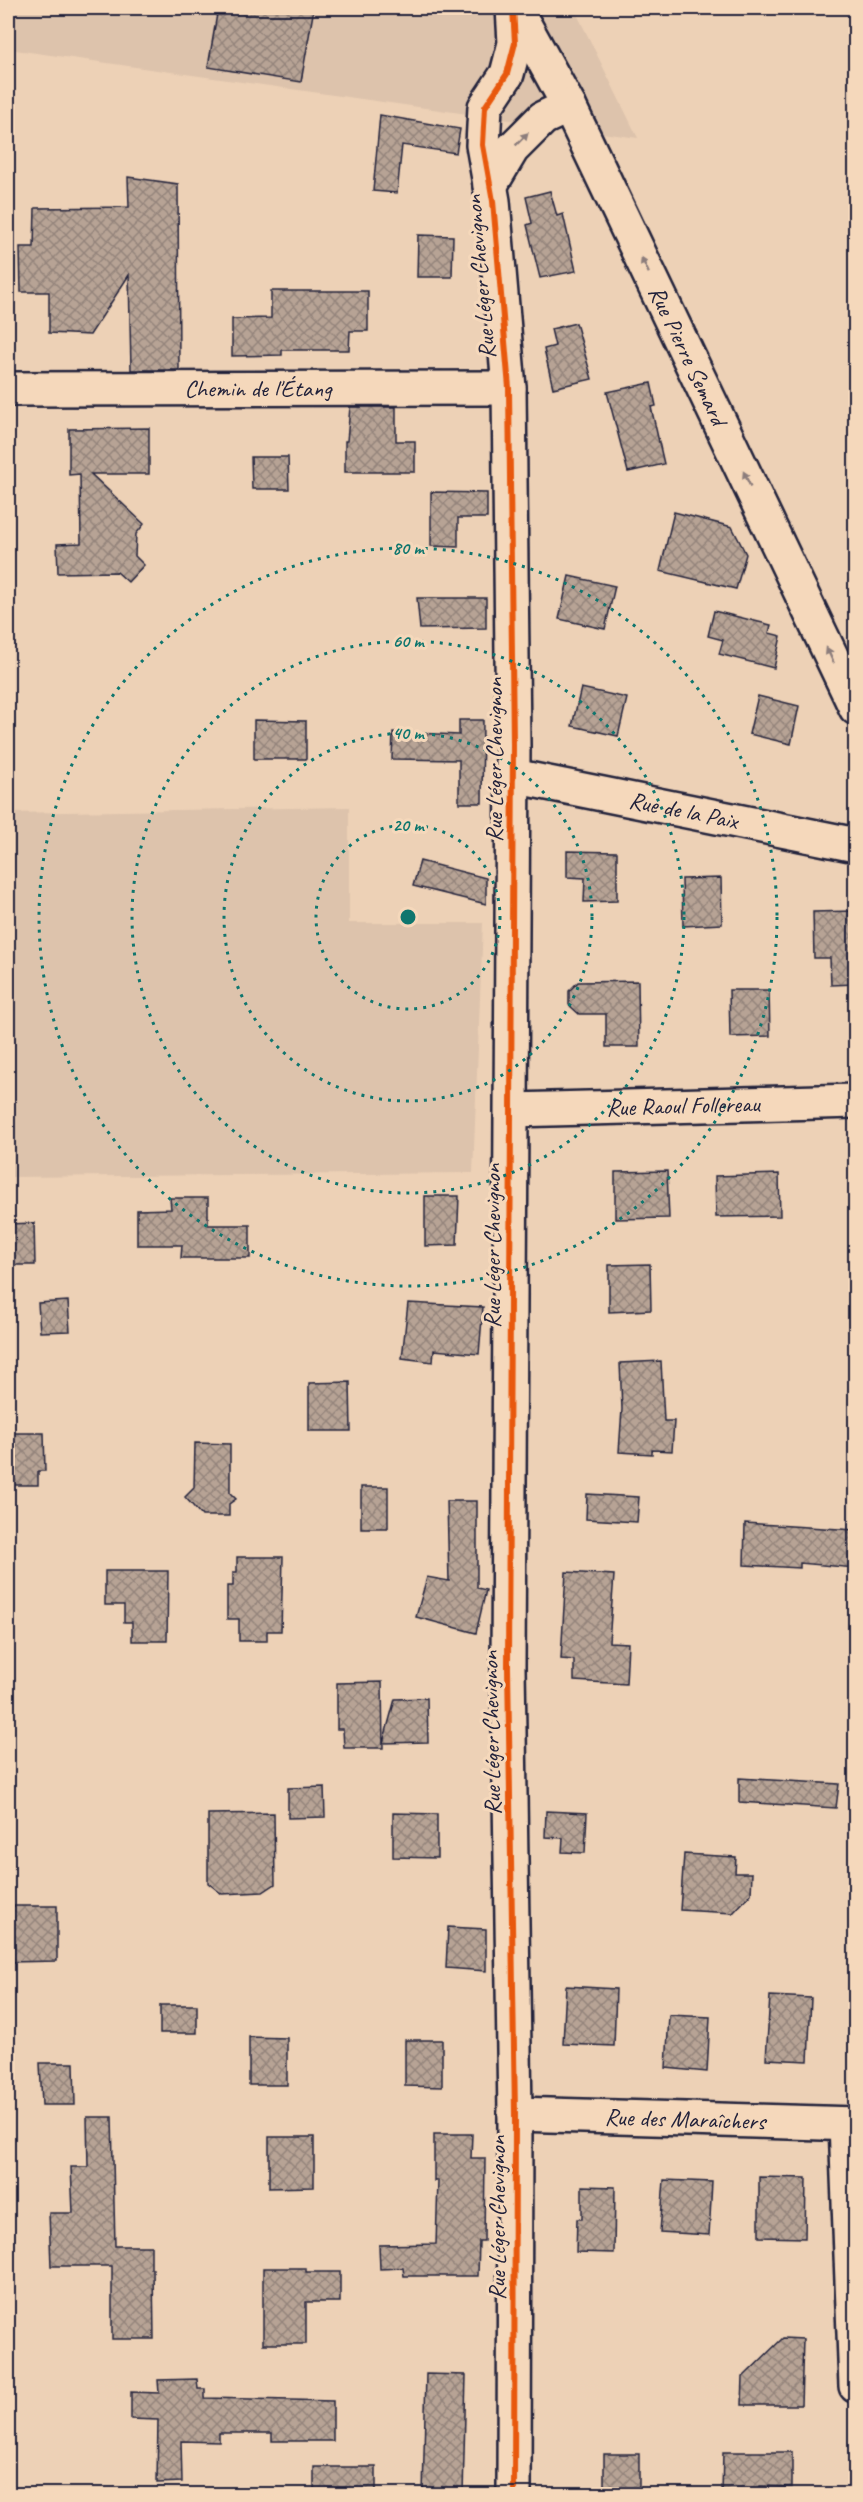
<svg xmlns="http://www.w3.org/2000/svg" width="863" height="2502" font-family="Caveat,sans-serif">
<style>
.built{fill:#ddc3ac}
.building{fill:url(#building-cross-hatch);stroke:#22223b;stroke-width:1.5}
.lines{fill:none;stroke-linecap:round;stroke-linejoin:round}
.minor-casing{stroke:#22223b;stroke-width:38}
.minor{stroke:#f5d8bb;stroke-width:33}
.cycleway-casing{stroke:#f5d8bb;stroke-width:10}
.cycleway{stroke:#e8590c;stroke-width:6}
.oneway{fill:#8c7d7b}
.ring{fill:none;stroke:#0f766e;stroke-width:3;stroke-dasharray:3 6}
.labels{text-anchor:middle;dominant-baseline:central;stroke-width:6;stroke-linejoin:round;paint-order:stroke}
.street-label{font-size:24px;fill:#22223b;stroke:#f5d8bb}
.centre{fill:#0f766e;stroke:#f5d8bb;stroke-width:3}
.ring-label{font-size:18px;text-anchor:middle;font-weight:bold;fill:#0f766e;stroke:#f5d8bb;stroke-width:6;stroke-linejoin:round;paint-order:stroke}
</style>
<defs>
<pattern id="building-cross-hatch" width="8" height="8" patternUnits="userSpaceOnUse" patternTransform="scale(1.5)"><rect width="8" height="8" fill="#b7a395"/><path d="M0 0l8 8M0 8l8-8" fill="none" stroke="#94847b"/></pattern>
</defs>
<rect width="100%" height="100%" fill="#edd1b6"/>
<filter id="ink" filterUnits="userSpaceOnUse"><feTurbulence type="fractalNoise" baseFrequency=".0167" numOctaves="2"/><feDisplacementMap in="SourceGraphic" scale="12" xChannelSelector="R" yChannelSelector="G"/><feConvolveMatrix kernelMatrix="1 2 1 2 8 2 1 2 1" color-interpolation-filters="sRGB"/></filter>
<g filter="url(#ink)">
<path class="built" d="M8 8H574L638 138 8 49Z
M349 807V923H483L473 1173 8 1177V813Z"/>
<path class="building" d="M218 8H314L301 82 208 67Z
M380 115 460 129 456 153 402 145 397 193 373 191Z
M128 177 178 184 179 370H131L129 275 90 335 49 333V292H21L20 247H34L35 208 129 207Z
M550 191 557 216 563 214 576 271 540 278 527 225 532 223 526 197Z
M418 235 453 236 452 277H417Z
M271 291H368V331H350L349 350H282V355L232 356V319L271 318Z
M576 323 592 379 553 388 544 349 555 346 551 329Z
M651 383 656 406 651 407 664 464 628 472 607 392Z
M350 407H396V441H415V472H345V441H347Z
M149 428V474H91L144 524 136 534 135 556 144 565 128 582 117 572 58 573 57 544 81 543 80 474 69 475V429Z
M251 457H288L289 489H252Z
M431 492 487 493V518H458V547L431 546Z
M674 512 732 527 746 554 736 589 660 571Z
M569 576 615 586 605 629 559 619Z
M417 598H486V628L420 629Z
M714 611 771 625 769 633 781 636 774 668 719 654 723 640 708 636Z
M581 688 627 698 618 736 572 726Z
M758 696 799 706 791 744 749 734Z
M254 720 306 721V759H254Z
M459 720H483L482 803H459V760L392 759 393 732 459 735Z
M567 851 617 852V901L584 902 585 878 567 877Z
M420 861 486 878V904L413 886Z
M721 878 722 924 683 926 682 879Z
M853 911 854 930H855V984L831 985 830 958H814L813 912Z
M638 981 639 1047H606V1014H579L569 1005V991L578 982Z
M729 990H769L770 1036 730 1037Z
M667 1171 669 1218 615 1219V1172Z
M779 1174 780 1216 716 1217 715 1176Z
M425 1196H459L457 1245 425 1246Z
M170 1198H208V1225H250V1258H181L182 1245H137V1210L171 1209Z
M34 1223 35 1265H8V1224Z
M650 1264 651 1310 609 1312V1265Z
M68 1301 70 1331 40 1332 38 1303Z
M408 1303 483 1307 479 1354 434 1350 433 1362 402 1358Z
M661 1361 664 1421H674L672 1451 652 1450V1454L619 1452 622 1409 620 1363Z
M350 1382 351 1431H309V1383Z
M8 1433H44L45 1471H38V1485H8Z
M195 1443 230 1444V1493L236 1499 229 1504V1516H202L185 1497 194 1488Z
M361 1487H388V1528H361Z
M587 1494 639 1497 637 1522 586 1519Z
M447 1501H477V1588L486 1590 476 1633 416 1617 427 1577 449 1581Z
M745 1523 855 1530V1568L800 1563V1568L744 1565Z
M237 1557H283L281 1631H267V1641H239V1619H227V1586H233V1572H237Z
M105 1571H168L167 1641H132V1622H124V1605H105Z
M566 1572 614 1575 609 1642 628 1643 626 1684 574 1681V1660L561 1659Z
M382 1682 383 1748H344L343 1729H337V1683Z
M427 1698 428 1742 383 1743 395 1699Z
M739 1778 839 1784 836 1808 739 1802Z
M324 1787 325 1817 288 1818V1788Z
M546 1811 587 1813 585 1853 562 1852 563 1838 545 1837Z
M274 1813 275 1884 263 1892 222 1894 208 1883V1814Z
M393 1813 437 1814V1858L393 1857Z
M684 1854 736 1857 735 1873H752L751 1894 733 1913 680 1910Z
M8 1906H57V1961L9 1962Z
M448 1927 486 1929V1971L446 1968Z
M566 1986 616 1989 614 2046 563 2044Z
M770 1996 811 1998 808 2061 766 2059Z
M160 2005H197V2033H160Z
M669 2015 710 2017 707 2072 666 2068Z
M249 2037 287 2038V2085H249Z
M405 2040H442V2087L405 2086Z
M40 2063H74L75 2105H42Z
M87 2117H112L115 2246H151V2269H153L154 2339H112V2266H51L49 2213H73L71 2167H88Z
M434 2134H472L471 2158H485L484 2241H479L478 2276H404L403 2268 380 2269 379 2245 436 2244 438 2181H434Z
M269 2137H314V2187L269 2188Z
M759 2177 806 2178 805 2238 759 2237Z
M664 2180 712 2182 709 2235 660 2232Z
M582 2186 615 2187 614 2253 576 2252 577 2219H582Z
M263 2268H306V2272H340V2302H306V2344H263Z
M783 2338 803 2339 801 2405H742L743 2377Z
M426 2374 466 2375 463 2494H423Z
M197 2379 198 2389H205V2398L333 2401V2441H272V2433H219V2442L181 2441 182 2482 157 2483 158 2420 131 2419V2392L159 2393 158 2380Z
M723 2452H792V2487L760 2486V2494H722Z
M604 2454H639V2494H604Z
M314 2467H376V2494H314Z"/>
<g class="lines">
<g class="minor-casing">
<g id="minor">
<path d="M513 8 515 43 507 74 485 107 483 145 493 201 509 388 513 745 508 1668 515 2114 514 2494"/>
<path id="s1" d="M515 8 569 106 856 708"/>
<path d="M490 186 512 149 543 118 569 106"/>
<path id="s2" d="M8 389 509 388"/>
<path id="s3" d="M513 776 856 845"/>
<path id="s4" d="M512 1110 856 1101"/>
<path id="s5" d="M515 2114 856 2124"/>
<path d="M846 2124 856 2386"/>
</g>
</g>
<use href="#minor" class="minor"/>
<g class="cycleway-casing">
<path id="cycleway" d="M513 8 515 43 507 74 485 107 483 145 493 201 509 388 513 745 508 1668 515 2114 514 2494"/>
</g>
<use href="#cycleway" class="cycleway"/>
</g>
<defs><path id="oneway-solid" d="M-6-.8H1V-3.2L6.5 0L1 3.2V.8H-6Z" transform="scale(1.5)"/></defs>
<g class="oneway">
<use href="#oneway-solid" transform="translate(522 139) rotate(-45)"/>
<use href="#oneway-solid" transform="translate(645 265) rotate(-115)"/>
<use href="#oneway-solid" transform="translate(747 479) rotate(-115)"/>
<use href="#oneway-solid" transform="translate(830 655) rotate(-115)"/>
</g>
</g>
<g class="ring">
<circle cx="408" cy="917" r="92"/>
<circle cx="408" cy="917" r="184"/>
<circle cx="408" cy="917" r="276"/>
<circle cx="408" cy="917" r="369"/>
</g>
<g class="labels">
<g class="street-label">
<text transform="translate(480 277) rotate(-95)">Rue Léger Chevignon</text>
<text stroke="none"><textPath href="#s1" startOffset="388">Rue Pierre Semard</textPath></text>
<text stroke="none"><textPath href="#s2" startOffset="250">Chemin de l'Étang</textPath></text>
<text transform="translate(494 760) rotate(-90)">Rue Léger Chevignon</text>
<text stroke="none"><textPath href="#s3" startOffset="174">Rue de la Paix</textPath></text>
<text stroke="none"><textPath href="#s4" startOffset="171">Rue Raoul Follereau</textPath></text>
<text transform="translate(492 1246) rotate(-90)">Rue Léger Chevignon</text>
<text transform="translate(491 1733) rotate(-91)">Rue Léger Chevignon</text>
<text stroke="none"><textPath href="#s5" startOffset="170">Rue des Maraîchers</textPath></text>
<text transform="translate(497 2218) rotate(-90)">Rue Léger Chevignon</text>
</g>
</g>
<circle cx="408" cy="917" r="9" class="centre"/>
<g class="ring-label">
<text x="408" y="554">80 m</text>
<text x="408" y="647">60 m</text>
<text x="408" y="739">40 m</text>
<text x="408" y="831">20 m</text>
</g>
<rect width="863" height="2502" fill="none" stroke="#f5d8bb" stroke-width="30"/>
<rect x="15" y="15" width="833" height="2472" fill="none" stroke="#22223b" stroke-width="2" filter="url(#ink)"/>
</svg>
